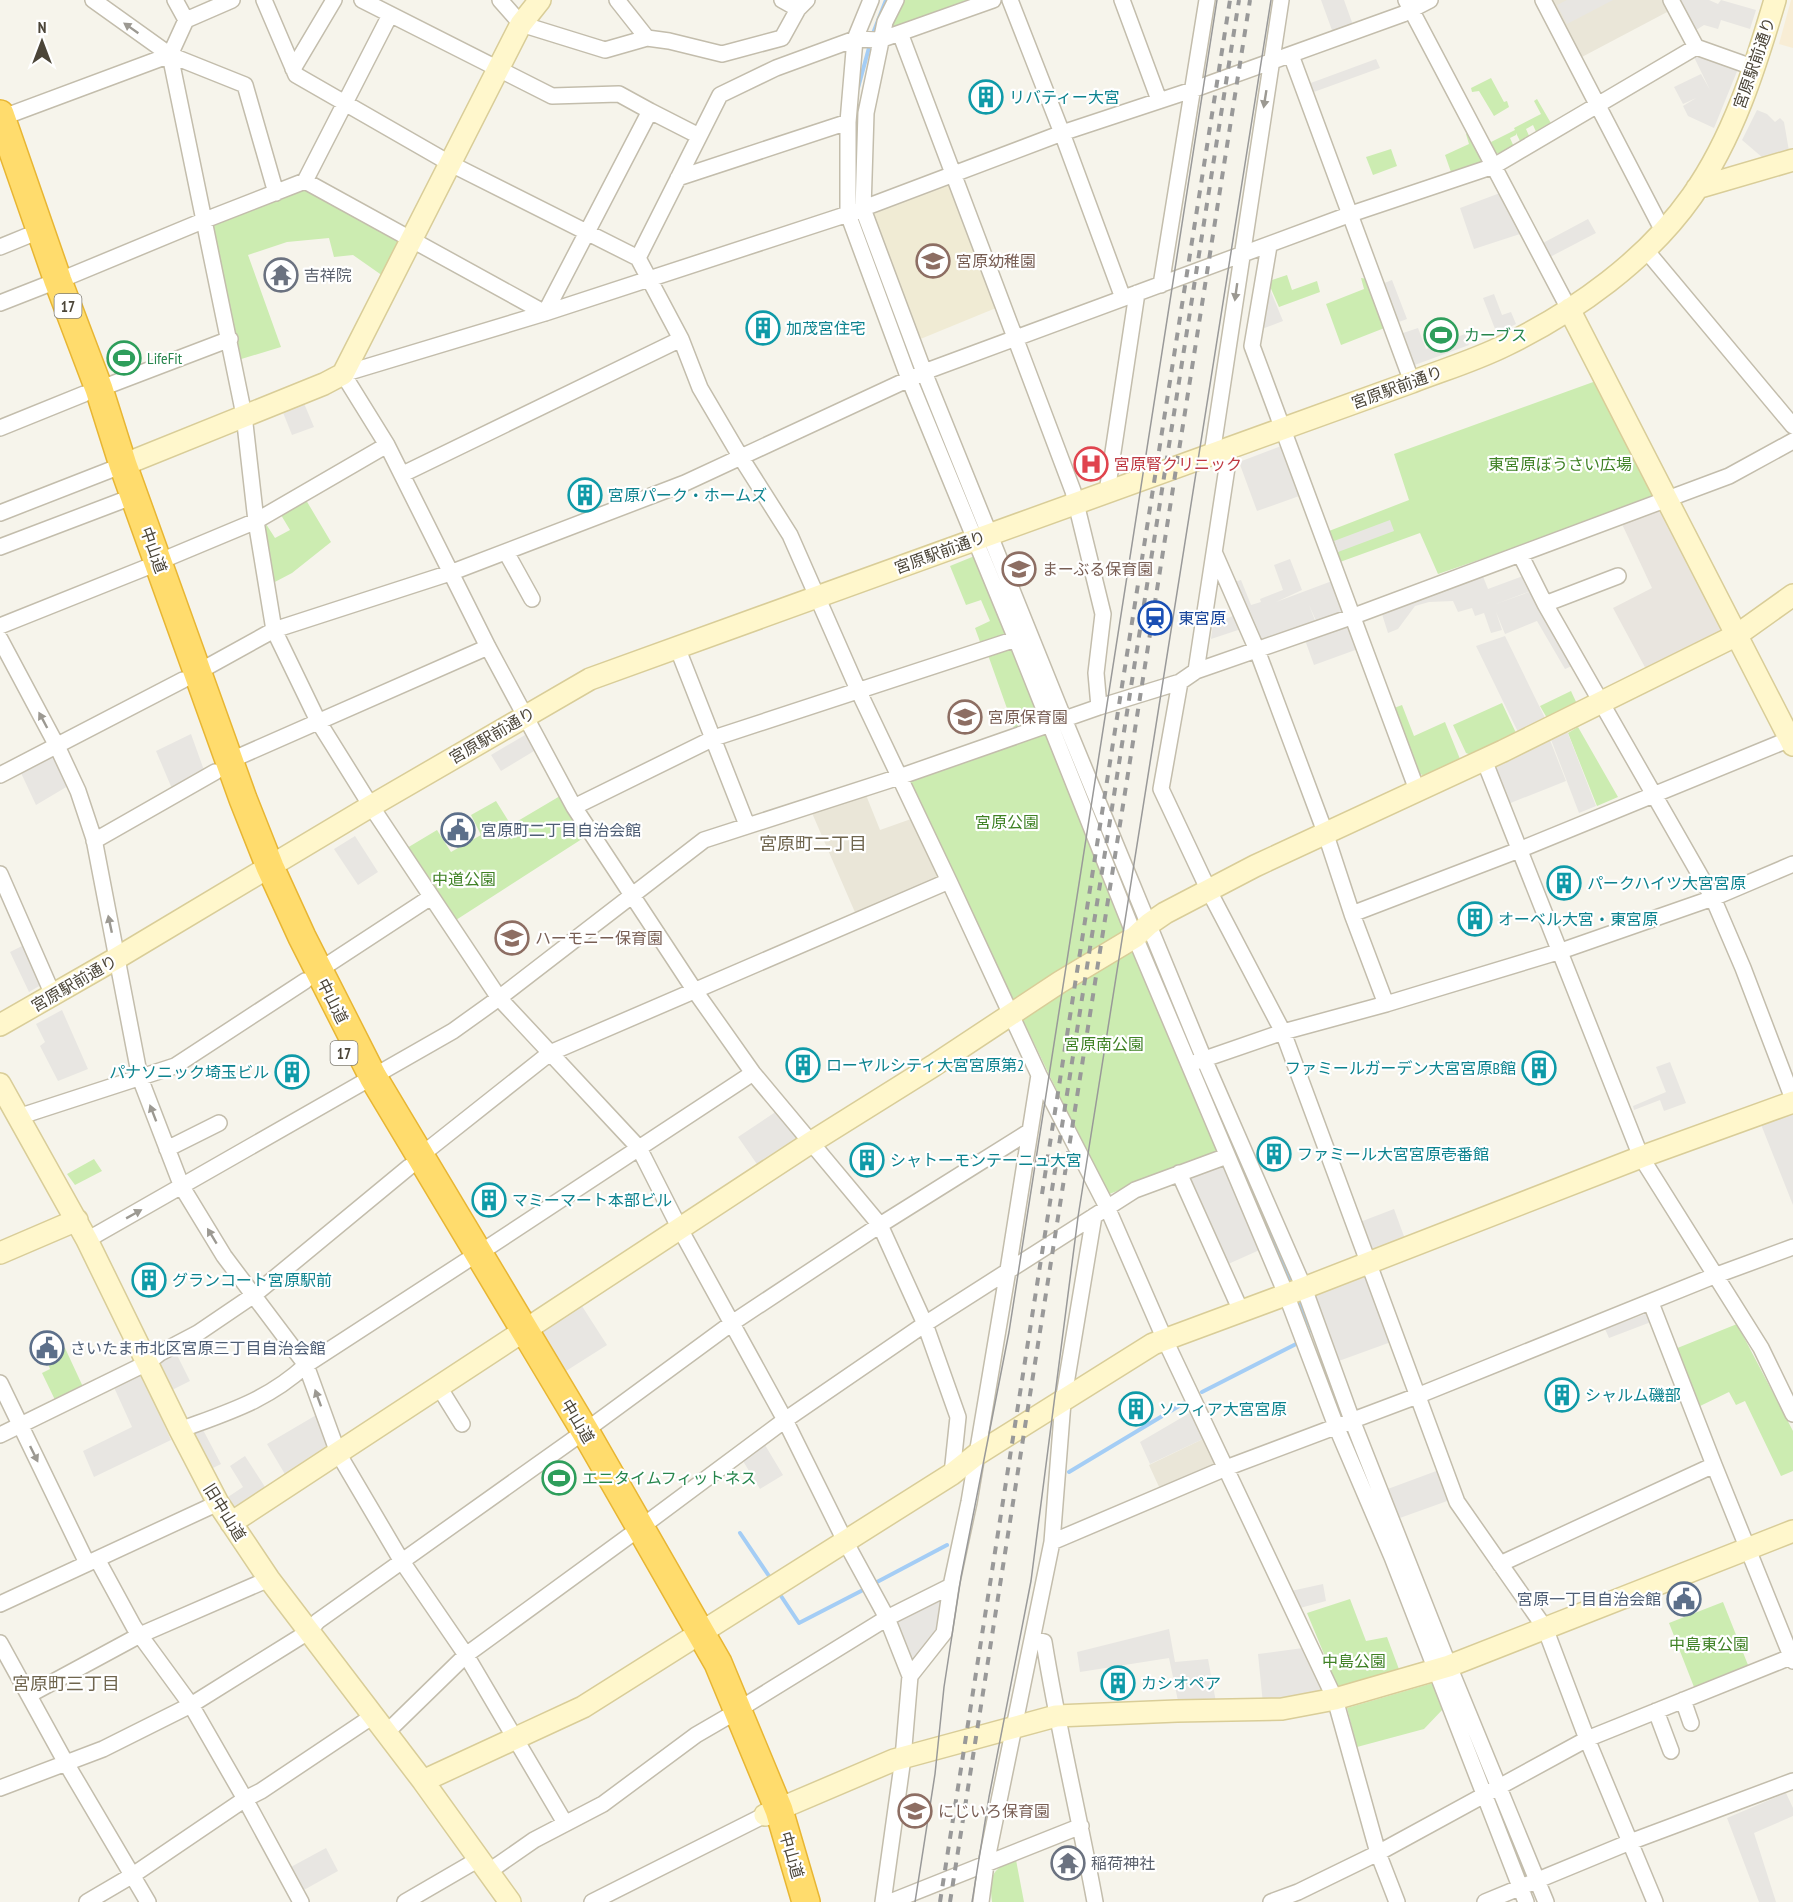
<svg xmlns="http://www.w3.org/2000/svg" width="1793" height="1902" font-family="'PT Sans Narrow','Noto Sans JP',sans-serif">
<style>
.residential{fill:#eae6d8}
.commercial{fill:#f8edd5}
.industrial{fill:#e9e5df}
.education{fill:#f0ebd4}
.green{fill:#ccecb1}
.parking{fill:#e8e6e2}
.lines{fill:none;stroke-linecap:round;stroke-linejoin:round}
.stream{stroke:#a4cdf5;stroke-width:4}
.street-casing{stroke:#c3bdac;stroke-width:18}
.secondary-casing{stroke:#d9cd98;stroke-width:24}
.highway-casing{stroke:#e8b633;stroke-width:30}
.street{stroke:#fff;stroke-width:15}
.secondary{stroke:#fff7cc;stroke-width:21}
.highway{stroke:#ffdc6d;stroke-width:27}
.tram{stroke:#999;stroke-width:1.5}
.rail{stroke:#999;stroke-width:4;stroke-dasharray:8 8;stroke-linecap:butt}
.oneway{fill:#9c9992}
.labels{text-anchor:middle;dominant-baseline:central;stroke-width:4.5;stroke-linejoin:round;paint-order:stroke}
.shield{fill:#fff;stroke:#817d74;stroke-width:1.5}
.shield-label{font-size:15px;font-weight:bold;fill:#4b4538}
.street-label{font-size:16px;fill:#4b4538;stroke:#fff}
.culture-label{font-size:16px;fill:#0d838f;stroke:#fff;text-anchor:start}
.education-label{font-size:16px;fill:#785e54;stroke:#fff;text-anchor:start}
.worship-label{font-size:16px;fill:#5b616d;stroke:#fff;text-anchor:start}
.leisure-label{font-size:16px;fill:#27864d;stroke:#fff;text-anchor:start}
.health-label{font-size:16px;fill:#be3a42;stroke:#fff;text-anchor:start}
.park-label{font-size:16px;fill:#408226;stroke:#fff}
.transit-label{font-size:16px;fill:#164399;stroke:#fff;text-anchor:start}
.service-label{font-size:16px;fill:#4e5e75;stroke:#fff;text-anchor:start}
.neighbourhood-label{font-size:18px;fill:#6f654e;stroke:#fff}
</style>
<rect width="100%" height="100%" fill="#f6f4eb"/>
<path class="residential" d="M1550 0H1663L1669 11 1580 58Z
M866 795 880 830 911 819 940 878 857 917 812 813Z
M1205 1438 1216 1461 1215 1466 1160 1489 1149 1465Z"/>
<path class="commercial" d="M1791 0H1793V48L1779 44Z"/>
<path class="industrial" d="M1664 508 1726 629 1647 671 1613 608 1652 588 1621 522Z"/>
<path class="education" d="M949 184 996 308 918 340 870 214Z"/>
<path class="green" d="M899 0H977L885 34Z
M1491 78 1504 102 1507 101 1509 107 1494 116 1479 91 1472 92 1471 88Z
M1537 99 1552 125 1537 134 1533 125 1526 129 1530 138 1521 143 1516 133V135L1510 138 1514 147 1501 154 1496 153 1491 142 1515 130 1514 128 1541 114 1534 101Z
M1468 133 1482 159 1481 164 1452 175 1445 155 1469 144 1466 134Z
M1391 149 1397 166 1373 175 1366 157Z
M303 187 403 239 383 276 353 255 334 257 329 238 287 242 248 255 281 347 238 360 212 227 215 222Z
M1269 274 1272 280 1287 275 1292 290 1317 281 1320 292 1279 307 1268 282Z
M1361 278 1369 279 1387 327 1341 345 1326 304 1364 289Z
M1596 381 1659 498 1438 574 1420 533 1340 562 1329 531 1409 500 1394 454Z
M306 500 331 542 292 573 271 584 264 530 266 524 275 538 290 530 281 515Z
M977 555 1009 634 983 650 975 628 990 621 981 600 966 605 950 566Z
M1009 648 1015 650 1043 717 1040 722 1015 731 988 655Z
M1571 691 1577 704 1547 718 1540 706Z
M1502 703 1516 733 1471 755 1466 753 1453 725Z
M1402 705 1414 736 1445 722 1460 759 1425 776 1420 774 1394 708Z
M1578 727 1618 797 1597 806 1568 733Z
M1046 733 1126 930 1012 1002 910 781Z
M560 796 585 837 456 920 407 848 437 830 451 852 481 835 471 815 496 801 511 825Z
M1131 945 1218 1151 1107 1195 1020 1014Z
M94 1159 102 1171 75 1185 67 1174Z
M1737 1324 1793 1431V1471L1781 1476 1745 1401 1736 1405 1729 1392 1698 1407 1675 1349Z
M65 1348 84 1389 56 1402 42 1373 50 1369 45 1357Z
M1350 1599 1366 1641 1387 1637 1400 1672 1339 1690 1307 1613Z
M1723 1602 1748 1665 1694 1687 1669 1623Z
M1433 1683 1444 1708 1424 1729 1357 1747 1347 1708Z
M1016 1860 1024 1902H992C989 1877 991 1868 1016 1860Z"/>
<path class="parking" d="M1321 0H1344L1353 25 1333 33Z
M1567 0H1613L1567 24 1557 5Z
M1677 0H1709L1718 4 1721 0 1756 10 1750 29 1721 20 1718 29 1704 25 1693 32Z
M1698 53 1738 69 1714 128 1688 116 1683 106 1696 98 1683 104 1674 87 1701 74 1710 90 1693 55Z
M1376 59 1380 68 1311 93 1308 84Z
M1757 110 1767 114 1775 122 1780 118 1784 122 1789 151 1763 158 1742 140Z
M1500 193 1520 234 1474 249 1460 208Z
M1588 219 1596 233 1550 257 1543 243Z
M1392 280 1407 319 1396 323 1382 284Z
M1267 282 1283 321 1259 330Z
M1494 294 1502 315 1511 312 1516 324 1497 334 1483 298Z
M1418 328 1426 349 1465 334 1469 345 1412 366 1400 334Z
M303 401 314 427 292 435 282 410Z
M1284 445 1302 495 1257 511 1239 462Z
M1390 520 1394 531 1338 552 1334 541Z
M1290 559 1302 590 1276 602 1332 581 1344 613 1317 623 1309 605 1316 623 1261 643 1234 582 1241 580 1251 605 1261 602 1260 599 1283 590 1274 565Z
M1482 574 1488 589 1523 576 1531 591 1493 605 1532 591 1574 665 1565 669 1537 621 1505 634 1496 612 1502 630 1491 633 1484 613 1475 616 1472 608 1458 612 1453 601 1429 602 1415 606 1398 629 1388 633 1381 611Z
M1238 614 1244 628 1211 639 1213 624Z
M1349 624 1358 649 1314 665 1305 640Z
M1505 636 1545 718 1518 732 1476 646Z
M1567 731 1596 806 1579 813 1550 737Z
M191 734 205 773 173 791 156 751Z
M525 735 534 751 501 771 491 755Z
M1548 735 1566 781 1508 804 1492 766Z
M50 757 55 758 68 786 36 805 21 773Z
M355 836 378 872 358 885 334 849Z
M24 945 41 985 29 992 10 952Z
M62 1010 88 1069 58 1081 40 1046 45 1042 36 1024Z
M1670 1062 1686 1103 1664 1111 1660 1100 1634 1110 1633 1106 1666 1092 1656 1067Z
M777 1111 798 1136 797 1142 759 1167 738 1137Z
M1789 1111 1793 1113V1205L1760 1122Z
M1224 1164 1264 1248 1226 1265 1185 1179Z
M1394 1209 1405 1239 1376 1251 1371 1249 1360 1222Z
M1366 1274 1391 1342 1336 1362 1313 1291Z
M580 1303 607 1345 566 1371 539 1330Z
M1648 1313 1651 1322 1609 1338 1605 1329Z
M175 1351 190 1381 172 1390 159 1364 161 1358Z
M135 1372 142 1375 171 1440 94 1477 83 1451 132 1427 112 1383Z
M1193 1411 1205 1438 1150 1464 1140 1442Z
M318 1414 330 1443 328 1449 286 1476 267 1444Z
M201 1426 221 1464 211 1469 191 1431Z
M765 1445 783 1475 760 1489 743 1461Z
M245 1456 267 1490 238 1509 234 1508 228 1497 243 1487 230 1466Z
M1439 1470 1450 1500 1397 1519 1385 1490Z
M1323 1584 1326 1601 1300 1608 1291 1591Z
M934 1599 940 1602 935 1637 914 1662 909 1660 895 1622 898 1616Z
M1169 1629 1175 1662 1208 1659 1216 1702 1178 1701 1169 1658 1080 1672 1077 1652Z
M1303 1648 1325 1696 1263 1704 1258 1654Z
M1786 1793 1793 1808V1816L1754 1833 1776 1902H1759L1727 1818Z
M326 1848 338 1871 302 1891 289 1868Z"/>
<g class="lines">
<path class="stream" d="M872 36 886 0
M858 88 870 44
M855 154 856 114
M857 215 910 357
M1250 1182 1293 1286
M1298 1299 1312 1331
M1202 1392 1300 1342
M1069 1472 1184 1403
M740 1533 769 1576
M877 1582 947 1545
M779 1593 799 1623 863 1590"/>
<g class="street-casing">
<path id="street" d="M93 0 170 55 245 85 276 193
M175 0 186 20
M232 0 186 20 170 55 244 415 256 521 274 630 318 721 371 806 499 998 639 1148 680 1229 785 1420 845 1541 887 1618 910 1676 903 1758 883 1902
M264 0 296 75 451 164 638 258 681 339 700 388 740 456 790 535 859 692 949 881 1039 1075 1107 1207 1165 1340 1335 1699 1378 1853 1397 1902
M362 0 552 96 619 94 650 111
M500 0 521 24 605 50 647 38 669 41 722 54 782 38 798 9 807 0
M617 0 647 38
M782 0 798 9
M871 0 855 39 848 122V214L909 379 1016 639
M896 0 885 22 866 113 863 209 924 372 1064 719 1204 1059 1304 1288 1352 1420 1449 1666 1546 1902
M1010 0 1062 133 1123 298
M1122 0 1159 100
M1406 0 1569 309
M1543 0 1663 231
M1671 0 1696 47 1755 68
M900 33 1073 491 1103 614 1096 673 1099 707
M1291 55 1412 382
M293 69 334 0
M1 118 170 55
M678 178 848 122
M305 181 545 313 650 111 699 136
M1269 246 1252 346 1417 790
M0 247 27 236
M1645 249 1793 426
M638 258 720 95 776 68 855 39 880 40 993 0
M58 281 205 220 305 181 390 15
M1161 285 1207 0
M0 303 46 285
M99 389 230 339
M0 428 84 394
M1212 454 1281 0
M403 474 681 339
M1107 492 1137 293
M0 513 123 465
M0 547 121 501
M506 552 532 599
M1215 554 1257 650 1325 832 1352 914 1386 1004
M1520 554 1545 604 1713 898 1743 968 1793 1099
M158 562 256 521 387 445
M1545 604 1618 576
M0 626 145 568
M0 639 57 746 78 791 94 839 140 1078 182 1187 224 1256 306 1365 338 1453 401 1560 466 1655 565 1823
M677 647 747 825
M1196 671 1230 448
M198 672 274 630 450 573 685 483 924 372 1351 214 1494 166 1696 47
M1180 682 1161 789 1209 891 1283 1032 1457 1502 1545 1628 1587 1739 1655 1902
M1484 760 1641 1157 1761 1348 1793 1414
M229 761 488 647
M0 775 183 680
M574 807 714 738 1016 639 1135 937 1286 1294 1336 1426 1392 1557 1526 1902
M94 841 215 772
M0 874 53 995
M1352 914 1519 850 1790 739
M318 971 431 897
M1196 1062 1283 1032 1386 1004 1561 951 1713 898 1793 864
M18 1117 175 1066 305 981
M167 1149 219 1123
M420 1156 550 1053 949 881
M1179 1173 1241 1311
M87 1240 453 1031 499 998 704 840 899 777 1099 707 1180 682 1196 671 1354 616 1729 476 1793 441
M478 1254 753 1073
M1651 1303 1714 1465 1793 1661
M0 1383 87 1563
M439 1387 462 1424
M180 1430C228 1412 267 1401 306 1365L466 1261
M0 1435 147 1363 160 1353 198 1333 254 1295 409 1167
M952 1474 958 1417 925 1324 880 1225 753 1073 695 991 574 807 488 647 387 445 343 374 545 313 848 214 1062 133 1192 90 1403 14 1430 0
M640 1528 785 1420 925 1324 1135 1190 1227 1156
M1052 1542 1226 1468 1417 1396 1714 1276 1793 1247
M97 1559 134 1627 191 1705 245 1799 301 1902
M1500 1564 1714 1465
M0 1604 218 1503
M1033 1639 1044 1642C1058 1729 1079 1815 1095 1902
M0 1643 66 1763 148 1902
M910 1676 944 1633 951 1586 969 1502 1008 1270 1039 1075
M29 1695 140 1635 269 1579
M1683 1700 1691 1723
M738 1710 887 1618 951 1586
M1656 1711 1671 1751
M386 1733 466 1655 629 1536
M0 1788 103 1749 191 1705 308 1632 318 1621 585 1431 732 1323 880 1225 1030 1131
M488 1872 534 1840 603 1804 696 1735 727 1717
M87 1902 133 1875 245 1799 261 1791 373 1716
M405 1902 479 1859
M592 1902 765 1815
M890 1902 1081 1826
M981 1902 986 1864 1052 1542 1063 1402 1094 1216
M1271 1902 1298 1892 1378 1853 1587 1739 1793 1656
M1485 1902 1630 1842 1793 1781"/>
</g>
<g class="secondary-casing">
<path id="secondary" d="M1697 188 1793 160
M1569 309 1793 745
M123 465 324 384 343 374 521 24 540 0
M0 1025 117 958 371 806 590 679 1412 382C1443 370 1476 360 1506 345 1576 311 1647 260 1692 196 1733 138 1755 68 1775 0
M0 1084 87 1240 180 1430 218 1503 269 1579 423 1781 510 1902
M0 1253 77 1220
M231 1523 810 1143 933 1066 1060 982 1135 937 1149 924 1165 913 1255 866 1503 751 1737 635 1793 595
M423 1781 583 1707 952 1474 976 1455 1153 1344 1304 1288 1641 1157 1793 1102
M765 1815 894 1760 1056 1716 1177 1711 1282 1709 1335 1699 1449 1666 1793 1531"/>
</g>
<g class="highway-casing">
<path id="highway" d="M0 114 58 281 99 389 123 465 243 799 270 867 302 937 373 1077 585 1431 718 1663 779 1810 806 1902"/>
</g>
<use href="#street" class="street"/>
<use href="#secondary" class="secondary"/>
<use href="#highway" class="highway"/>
<path class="tram" d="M915 1902 935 1774 944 1687 961 1577 1009 1332 1217 0
M972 1902 989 1797 1031 1581 1078 1217 1271 0"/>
<path class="rail" d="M1042 1194 1230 0
M940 1902 1239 0
M950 1902 1250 0"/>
</g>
<defs><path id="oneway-solid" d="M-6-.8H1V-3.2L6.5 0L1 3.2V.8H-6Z" transform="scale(1.5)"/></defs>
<g class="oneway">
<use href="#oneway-solid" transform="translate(131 28) rotate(-145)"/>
<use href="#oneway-solid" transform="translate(1265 99) rotate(99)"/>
<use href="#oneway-solid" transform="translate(1236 292) rotate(98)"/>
<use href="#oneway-solid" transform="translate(43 720) rotate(-118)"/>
<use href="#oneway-solid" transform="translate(110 924) rotate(-102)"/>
<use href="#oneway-solid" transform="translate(153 1113) rotate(-111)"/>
<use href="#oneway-solid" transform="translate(134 1214) rotate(-29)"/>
<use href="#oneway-solid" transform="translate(212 1236) rotate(-121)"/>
<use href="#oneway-solid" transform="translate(318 1398) rotate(-110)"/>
<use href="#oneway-solid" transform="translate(34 1454) rotate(64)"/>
</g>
<defs>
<g id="building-ring" transform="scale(1.725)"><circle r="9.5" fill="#fff" stroke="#0f9aa8" stroke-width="1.5"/><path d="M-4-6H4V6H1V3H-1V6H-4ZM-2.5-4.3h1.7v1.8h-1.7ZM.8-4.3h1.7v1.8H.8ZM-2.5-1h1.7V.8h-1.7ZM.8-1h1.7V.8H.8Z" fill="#0f9aa8"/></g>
<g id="school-ring" transform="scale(1.725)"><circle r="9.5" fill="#fff" stroke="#8d6e63" stroke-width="1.5"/><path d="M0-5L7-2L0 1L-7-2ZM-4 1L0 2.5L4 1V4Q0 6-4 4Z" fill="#8d6e63"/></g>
<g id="temple-ring" transform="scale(1.725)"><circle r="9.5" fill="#fff" stroke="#6b7280" stroke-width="1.5"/><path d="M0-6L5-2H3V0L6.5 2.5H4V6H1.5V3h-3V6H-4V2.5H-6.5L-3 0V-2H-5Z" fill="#6b7280"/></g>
<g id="stadium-ring" transform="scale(1.725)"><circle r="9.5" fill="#fff" stroke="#2e9e5b" stroke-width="1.5"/><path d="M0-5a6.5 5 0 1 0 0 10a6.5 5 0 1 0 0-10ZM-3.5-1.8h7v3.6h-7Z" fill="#2e9e5b"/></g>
<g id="hospital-ring" transform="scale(1.725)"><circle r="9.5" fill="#fff" stroke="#e0444e" stroke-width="1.5"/><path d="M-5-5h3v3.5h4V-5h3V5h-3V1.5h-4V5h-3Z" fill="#e0444e"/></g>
<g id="station-ring" transform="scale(1.725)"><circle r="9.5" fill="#fff" stroke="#1a4fb4" stroke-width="1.5"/><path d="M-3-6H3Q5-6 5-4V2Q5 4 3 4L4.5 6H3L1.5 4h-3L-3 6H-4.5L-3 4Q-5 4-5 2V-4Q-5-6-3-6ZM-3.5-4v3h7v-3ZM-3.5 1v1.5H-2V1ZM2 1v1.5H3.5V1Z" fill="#1a4fb4"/></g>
<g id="civic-ring" transform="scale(1.725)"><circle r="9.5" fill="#fff" stroke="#5c6f8a" stroke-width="1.5"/><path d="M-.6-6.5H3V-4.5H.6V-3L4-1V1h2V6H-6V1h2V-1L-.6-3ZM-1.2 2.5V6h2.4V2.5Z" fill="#5c6f8a"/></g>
</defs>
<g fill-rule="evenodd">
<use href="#building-ring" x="986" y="97"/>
<use href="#school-ring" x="933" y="261"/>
<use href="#temple-ring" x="281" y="275"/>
<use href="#building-ring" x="763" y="328"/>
<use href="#stadium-ring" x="1441" y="335"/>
<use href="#stadium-ring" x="124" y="358"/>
<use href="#hospital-ring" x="1091" y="464"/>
<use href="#building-ring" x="585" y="495"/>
<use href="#school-ring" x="1019" y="569"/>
<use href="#station-ring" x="1155" y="618"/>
<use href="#school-ring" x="965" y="717"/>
<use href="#civic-ring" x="458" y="830"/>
<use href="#building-ring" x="1564" y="883"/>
<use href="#building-ring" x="1475" y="919"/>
<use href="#school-ring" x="512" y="938"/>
<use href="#building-ring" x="803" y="1065"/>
<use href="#building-ring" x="1539" y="1068"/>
<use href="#building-ring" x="292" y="1072"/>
<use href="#building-ring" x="1274" y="1154"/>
<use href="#building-ring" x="867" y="1160"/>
<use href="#building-ring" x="489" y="1200"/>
<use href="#building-ring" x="149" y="1280"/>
<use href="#civic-ring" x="47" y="1348"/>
<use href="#building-ring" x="1562" y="1395"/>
<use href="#building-ring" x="1136" y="1409"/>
<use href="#stadium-ring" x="559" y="1478"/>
<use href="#civic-ring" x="1684" y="1599"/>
<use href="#building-ring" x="1118" y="1683"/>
<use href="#school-ring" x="915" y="1811"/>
<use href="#temple-ring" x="1068" y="1863"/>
</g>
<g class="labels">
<g class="shield">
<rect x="54.5" y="294" width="27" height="24" rx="4.5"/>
<rect x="330.5" y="1041" width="27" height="24" rx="4.5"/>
</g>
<g class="shield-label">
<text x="68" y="306">17</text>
<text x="344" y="1053">17</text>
</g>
<g class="street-label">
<text transform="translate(1754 63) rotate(-71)">宮原駅前通り</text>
<text transform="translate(1397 387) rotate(-20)">宮原駅前通り</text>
<text transform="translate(154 550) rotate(70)">中山道</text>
<text transform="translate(940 552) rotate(-20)">宮原駅前通り</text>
<text transform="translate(492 735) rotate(-30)">宮原駅前通り</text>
<text transform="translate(74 983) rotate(-30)">宮原駅前通り</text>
<text transform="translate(333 1001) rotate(63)">中山道</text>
<text transform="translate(578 1421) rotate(59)">中山道</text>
<text transform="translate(225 1512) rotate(58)">旧中山道</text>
<text transform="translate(792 1855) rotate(74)">中山道</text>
</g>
<g class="culture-label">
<text x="1009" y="97">リバティー大宮</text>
<text x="786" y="328">加茂宮住宅</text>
<text x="608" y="495">宮原パーク・ホームズ</text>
<text x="1587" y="883">パークハイツ大宮宮原</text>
<text x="1498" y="919">オーベル大宮・東宮原</text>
<text x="826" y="1065">ローヤルシティ大宮宮原第2</text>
<text x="1516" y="1068" text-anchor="end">ファミールガーデン大宮宮原B館</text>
<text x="269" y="1072" text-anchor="end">パナソニック埼玉ビル</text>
<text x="1297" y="1154">ファミール大宮宮原壱番館</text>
<text x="890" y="1160">シャトーモンテーニュ大宮</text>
<text x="512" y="1200">マミーマート本部ビル</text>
<text x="172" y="1280">グランコート宮原駅前</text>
<text x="1585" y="1395">シャルム磯部</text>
<text x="1159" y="1409">ソフィア大宮宮原</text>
<text x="1141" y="1683">カシオペア</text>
</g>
<g class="education-label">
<text x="956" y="261">宮原幼稚園</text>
<text x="1042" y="569">まーぶる保育園</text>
<text x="988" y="717">宮原保育園</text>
<text x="535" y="938">ハーモニー保育園</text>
<text x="938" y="1811">にじいろ保育園</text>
</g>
<g class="worship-label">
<text x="304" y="275">吉祥院</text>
<text x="1091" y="1863">稲荷神社</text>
</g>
<g class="leisure-label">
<text x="1464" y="335">カーブス</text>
<text x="147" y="358">LifeFit</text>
<text x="582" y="1478">エニタイムフィットネス</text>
</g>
<g class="health-label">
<text x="1114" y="464">宮原腎クリニック</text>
</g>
<g class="park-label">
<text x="1560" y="464">東宮原ぼうさい広場</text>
<text x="1007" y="822">宮原公園</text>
<text x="464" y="879">中道公園</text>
<text x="1104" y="1044">宮原南公園</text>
<text x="1709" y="1644">中島東公園</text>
<text x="1354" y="1661">中島公園</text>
</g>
<g class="transit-label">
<text x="1178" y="618">東宮原</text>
</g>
<g class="service-label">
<text x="481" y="830">宮原町二丁目自治会館</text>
<text x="70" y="1348">さいたま市北区宮原三丁目自治会館</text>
<text x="1661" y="1599" text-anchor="end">宮原一丁目自治会館</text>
</g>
<g class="neighbourhood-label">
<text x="813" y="843">宮原町二丁目</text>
<text x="66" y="1683">宮原町三丁目</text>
</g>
</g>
<g transform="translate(42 42)" stroke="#ffffff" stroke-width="4.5" paint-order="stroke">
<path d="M0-4.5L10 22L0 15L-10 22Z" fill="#4b4538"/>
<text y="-9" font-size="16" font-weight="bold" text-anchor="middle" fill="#4b4538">N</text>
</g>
</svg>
